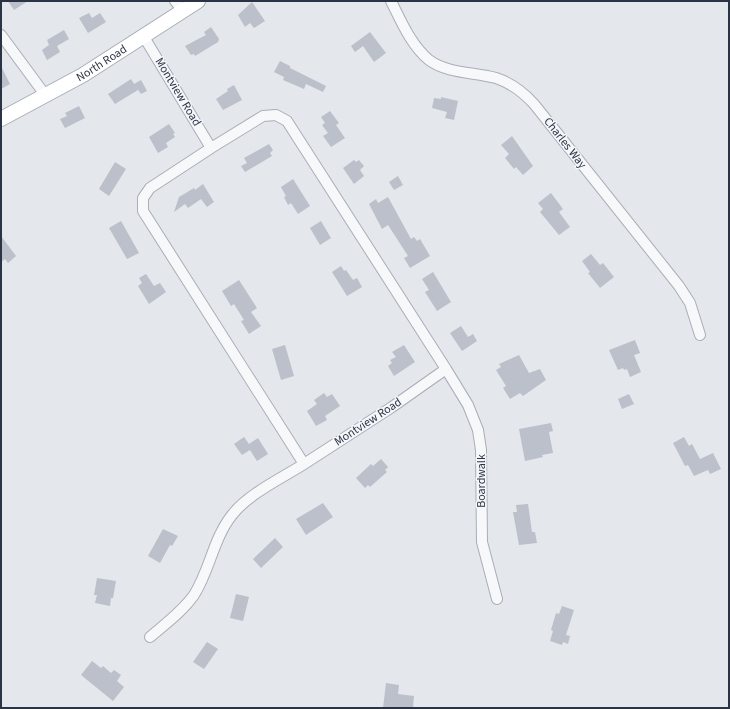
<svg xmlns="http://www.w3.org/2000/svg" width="730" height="709" font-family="'Source Sans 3',sans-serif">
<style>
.building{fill:#bbc0ca}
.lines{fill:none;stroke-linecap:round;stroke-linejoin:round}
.minor-casing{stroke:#a9aeb7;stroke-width:12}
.secondary-casing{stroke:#a9aeb7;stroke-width:16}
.minor{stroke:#f7f8fa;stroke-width:10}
.secondary{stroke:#fff;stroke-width:14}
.labels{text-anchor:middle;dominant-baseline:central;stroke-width:3;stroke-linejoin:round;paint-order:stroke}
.street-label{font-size:12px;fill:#2b3445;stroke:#f4f6f9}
</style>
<rect width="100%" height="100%" fill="#e4e7ec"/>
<path class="building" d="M8 1H28L14 10Z
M252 2 265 21 254 28 250 23 245 27 238 15Z
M89 13 92 18 100 13 106 22 88 33 79 18Z
M211 27 219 39 218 42 195 56 194 54 191 55 185 46 206 35 204 32Z
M64 30 69 39 57 46 60 52 47 60 42 50 49 45 47 40Z
M370 32 386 53 374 62 363 46 355 52 351 46Z
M280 61 290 66V68L326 86 323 92 306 84 304 89 283 80 284 77 274 72Z
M1 66 10 84 1 89Z
M131 79 138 90 115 104 108 94Z
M141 80 147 91 141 94 134 84Z
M234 85 242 100 223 110 216 99 228 91 227 89Z
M441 97 458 101 454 120 445 118 447 112 432 108 434 98 441 99Z
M79 106 85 118 65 128 60 119 67 116 65 113Z
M330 111 339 123 336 125 345 138 331 147 323 136 328 133 322 125 325 123 321 117Z
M169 124 175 133 173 134 175 137 166 143 168 147 158 153 149 137Z
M512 136 533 166 523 175 516 167 514 169 505 158 509 154 501 145Z
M269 144 273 150 270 153 272 156 245 172 241 166 247 163 244 158Z
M354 160 356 162 359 160 364 166 360 170 364 176 354 184 343 168Z
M115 162 126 169 109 196 99 189Z
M398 176 403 185 394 190 389 182Z
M293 179 310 206 298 214 291 203 288 205 284 197 286 196 281 187Z
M203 184 214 202 207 207 201 199 188 208 185 204 174 212 179 197 194 188 195 190Z
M551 193 563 209 559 212 570 227 559 235 540 212 543 209 538 203Z
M388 197 411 239 414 237 417 241 420 239 430 256 410 268 404 258 408 256 388 225 382 229 369 204 376 199 378 203Z
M121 221 139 253 127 259 109 228Z
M321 221 331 238 320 245 310 228Z
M1 236 16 256 8 263 5 259 1 262Z
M591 254 600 265 603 263 614 277 600 288 588 273 590 272 582 261Z
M341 266 344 271 346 270 353 280 357 278 362 287 347 296 332 272Z
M433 272 451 302 437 311 425 292 429 290 422 279Z
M146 274 154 286 160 283 166 292 149 304 138 286 142 283 139 278Z
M239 280 257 308 251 312 261 326 249 334 241 321 244 320 234 304 231 306 222 291Z
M461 326 468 337 473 334 477 341 462 351 450 333Z
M635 340 640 353 634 355 641 372 630 377 627 369 624 370 623 368 618 370 609 350Z
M285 345 294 376 281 380 272 349Z
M404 345 415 362 394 376 388 366 392 363 390 360 396 357 392 352Z
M519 355 529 373 540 369 546 380 523 396 520 393 510 399 503 388 506 386 496 370 501 367 499 364Z
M324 393 327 397 332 394 340 406 325 416 327 420 316 426 307 411 317 404 314 400Z
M629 394 634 404 622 409 618 399Z
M551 423 553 431 549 432 553 453 542 455 543 457 525 461 519 429Z
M244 437 249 444 258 438 268 454 257 461 250 450 242 455 234 444Z
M684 437 689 446 692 444 700 459 713 453 721 469 710 474 708 470 694 476 688 465 685 466 673 443Z
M381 459 388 467 385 470 387 472 370 487 368 485 365 488 356 478 371 464 373 466Z
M323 503 333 517 306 535 296 519Z
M528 504 532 532H535L537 543 519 545 513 512H517L516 505Z
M163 529 178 536 172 546 170 545 160 563 148 556Z
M275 538 283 547 261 568 253 559Z
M97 578 116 581 113 598H111L110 606 95 603 97 595H94Z
M236 594 249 597 243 621 230 618Z
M562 606 574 610 566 635 570 636 568 644 563 642 562 645 550 641 553 631 551 630 556 613 559 614Z
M207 642 218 649 204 669 193 662Z
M92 661 101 668 103 666 111 673 114 670 121 675 117 681 124 687 113 701 81 675Z
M386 683 399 685 398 694 414 696 413 708H383Z"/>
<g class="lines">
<g class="minor-casing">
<path id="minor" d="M175 1 183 11
M391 1C401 21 411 45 429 60 448 74 475 72 496 78 511 83 524 93 534 104L679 286 690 303 700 335
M1 35 46 96
M144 37 211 148 263 116 276 115 287 121 446 369 392 407 304 464 143 211V198L150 188 211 148
M446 369 468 405 478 430 481 450 482 542 497 599
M150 637C165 624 182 612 194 595 210 570 213 539 232 515 248 494 282 478 304 464"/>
</g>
<g class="secondary-casing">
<g id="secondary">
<path id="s1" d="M1 119 83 75 198 1"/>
</g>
</g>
<use href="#minor" class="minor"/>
<use href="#secondary" class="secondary"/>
</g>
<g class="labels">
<g class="street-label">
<text stroke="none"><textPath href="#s1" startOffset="115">North Road</textPath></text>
<text transform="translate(178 92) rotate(59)">Montview Road</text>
<text transform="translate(565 143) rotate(52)">Charles Way</text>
<text transform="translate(368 422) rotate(-33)">Montview Road</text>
<text transform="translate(481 481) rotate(-90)">Boardwalk</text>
</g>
</g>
<rect width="730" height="709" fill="none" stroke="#2b3445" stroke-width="4"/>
</svg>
